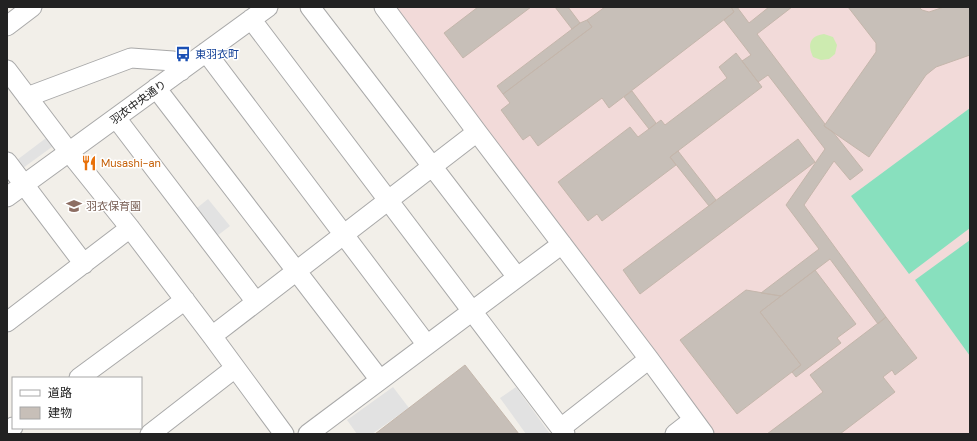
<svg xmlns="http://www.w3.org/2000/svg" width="977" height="441" font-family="'DM Sans','Noto Sans JP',sans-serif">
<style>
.commercial{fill:#f2dad9}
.grass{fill:#cdebb0}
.pitch{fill:#88e0be}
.parking{fill:#e2e2e2}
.building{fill:#c7bfb8;stroke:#c4b6ab}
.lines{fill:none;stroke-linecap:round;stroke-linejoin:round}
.minor-casing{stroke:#a9a9a9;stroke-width:21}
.minor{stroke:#fff;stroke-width:19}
.labels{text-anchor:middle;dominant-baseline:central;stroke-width:3;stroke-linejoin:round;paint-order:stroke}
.transit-label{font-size:11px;fill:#164399;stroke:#fff;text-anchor:start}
.street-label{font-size:11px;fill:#222;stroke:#fff}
.food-label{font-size:11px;fill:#c56008;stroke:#fff;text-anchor:start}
.education-label{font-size:11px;fill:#785e54;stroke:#fff;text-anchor:start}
</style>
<rect width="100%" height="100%" fill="#f2efe9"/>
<path class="commercial" d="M392 7H970V434H713Z"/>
<path class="grass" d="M824 34 833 37 837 45 835 54 829 59 821 60 813 57C807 44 810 36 824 34Z"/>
<path class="pitch" d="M970 108V228L909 274 851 196Z
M970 240V356L915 280Z"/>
<path class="parking" d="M50 135 56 144 23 168 17 160Z
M208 199 230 226 213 239 192 212Z
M393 387 409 408 372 434H357L347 420Z
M516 387 550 434H526L500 398Z"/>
<path class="building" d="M478 7H531L463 58 444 33Z
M555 7H568L580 23 572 29Z
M605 7H731L734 12 609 108 602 98 538 146 530 135 523 140 501 110 510 103 503 94 592 27 587 20Z
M731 7H737L749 23 769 7H792L757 34 825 124 824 126 833 132 863 170 850 180 834 161 804 205 886 317 878 324 830 259 781 296 761 293 819 249 786 205 825 149 768 75 758 82 742 61 751 55 724 20 734 12Z
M848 7H919L922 10 929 12 944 7H970V55L936 67 926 75 869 157 824 126 876 52V43Z
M587 20 592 27 503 94 497 86 580 23Z
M736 53 762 87 670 157 676 165 602 221 597 214 588 221 558 182 630 127 638 137 661 120 665 125 727 78 719 67Z
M632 91 656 123 649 129 624 97Z
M798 139 815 162 640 294 623 270Z
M678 151 716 200 709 206 670 157Z
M815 270 856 324 837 338 841 343 796 377 792 372 801 365 760 312Z
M746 290 781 296 760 312 801 365 737 414 680 340Z
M886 317 917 358 895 375 892 370 883 377 895 392 840 434H767L823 392 810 375Z
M465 365 519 434H375Z"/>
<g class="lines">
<g class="minor-casing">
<path id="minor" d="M310 7 517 277
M384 7 477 132 649 359 704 434
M251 19 565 434
M7 26 32 7
M206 52 427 345
M7 70 69 152 130 228 212 336 284 434
M156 88 380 380
M27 97 131 58 173 61 181 71
M116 118 256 302
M7 162 84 264
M7 197 268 7
M7 322 130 228
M212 336 477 132
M79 378 185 300
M561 428 649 359
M7 432 13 427
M150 434 235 368
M308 434 562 244
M675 434 693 420"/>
</g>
<use href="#minor" class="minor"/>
</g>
<defs>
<g id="bus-bare" transform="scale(1.2)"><path d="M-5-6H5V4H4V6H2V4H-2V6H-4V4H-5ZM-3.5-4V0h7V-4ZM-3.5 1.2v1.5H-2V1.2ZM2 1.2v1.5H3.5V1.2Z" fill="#1a4fb4" stroke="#fff" stroke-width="2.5" paint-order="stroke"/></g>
<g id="restaurant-bare" transform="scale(1.2)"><path d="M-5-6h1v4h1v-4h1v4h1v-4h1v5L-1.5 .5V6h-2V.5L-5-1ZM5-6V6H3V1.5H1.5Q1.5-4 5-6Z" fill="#e8710a" stroke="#fff" stroke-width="2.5" paint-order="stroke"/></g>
<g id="school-bare" transform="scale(1.2)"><path d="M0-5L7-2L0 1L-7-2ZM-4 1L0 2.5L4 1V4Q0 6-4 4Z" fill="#8d6e63" stroke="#fff" stroke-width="2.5" paint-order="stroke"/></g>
</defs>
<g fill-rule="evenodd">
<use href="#bus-bare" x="183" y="54"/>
<use href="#restaurant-bare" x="89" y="163"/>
<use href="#school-bare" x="74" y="206"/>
</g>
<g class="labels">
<g class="transit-label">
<text x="195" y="54">東羽衣町</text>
</g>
<g class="street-label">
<text transform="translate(138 102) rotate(-36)">羽衣中央通り</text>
</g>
<g class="food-label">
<text x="101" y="163">Musashi-an</text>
</g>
<g class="education-label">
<text x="86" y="206">羽衣保育園</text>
</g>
</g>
<rect width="977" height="441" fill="none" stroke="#222222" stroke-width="16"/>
<rect x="12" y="377" width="130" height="52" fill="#ffffff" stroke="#a7a7a7"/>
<rect x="20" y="390" width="20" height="6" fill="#ffffff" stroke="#a7a7a7"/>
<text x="48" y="397" font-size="12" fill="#222222">道路</text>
<rect x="20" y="407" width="20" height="12" fill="#c7bfb8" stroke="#a7a7a7"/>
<text x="48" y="417" font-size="12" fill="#222222">建物</text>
</svg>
